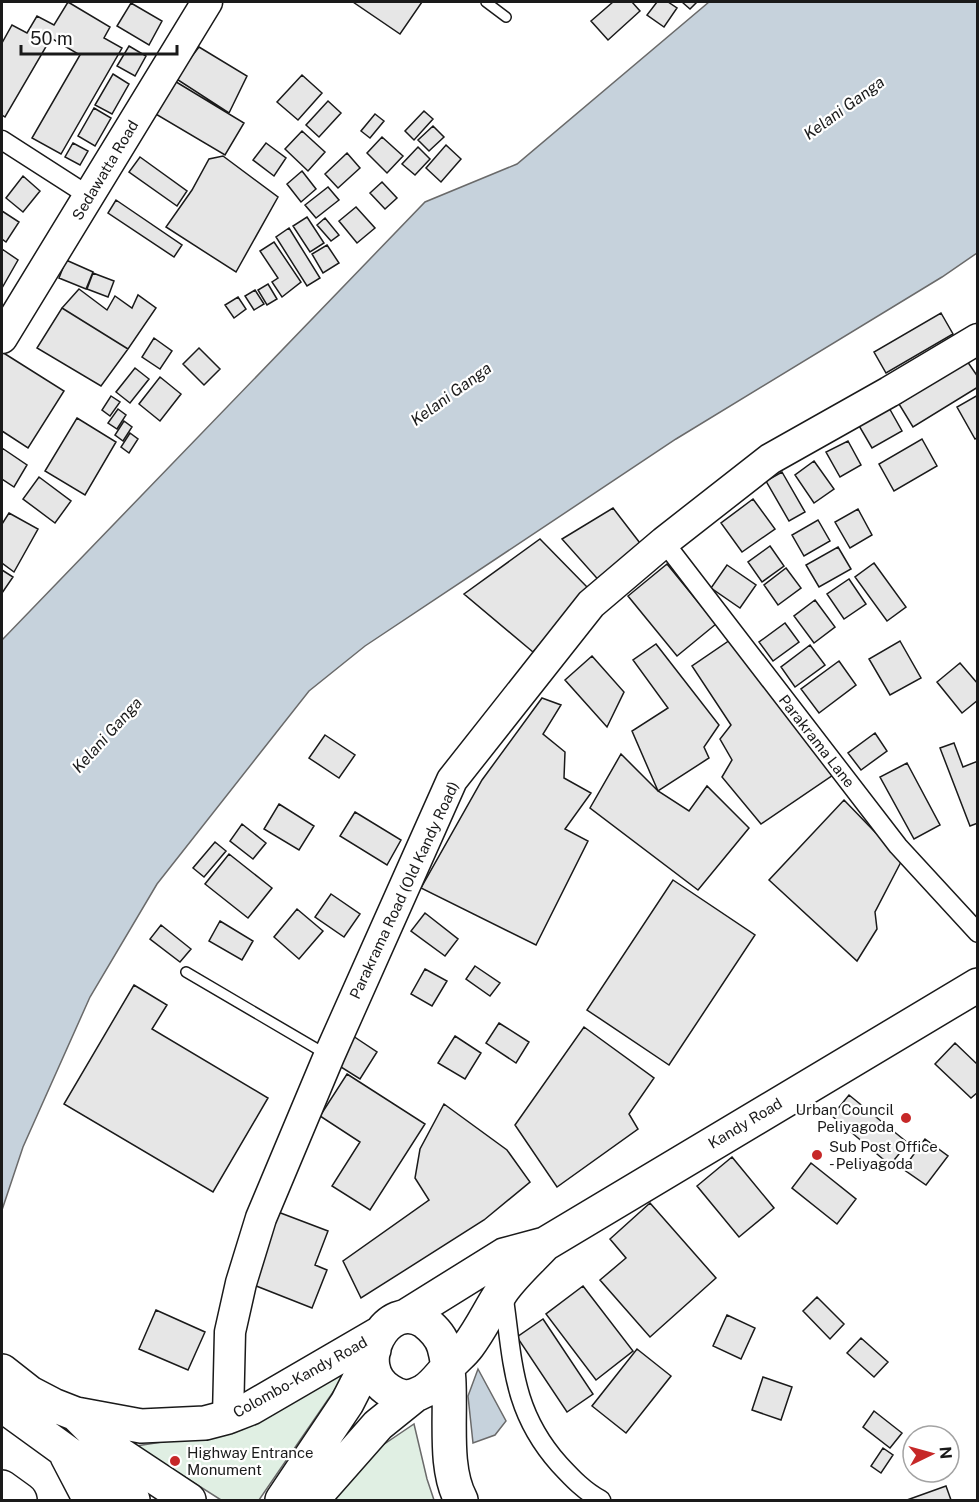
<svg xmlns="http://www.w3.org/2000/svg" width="979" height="1502" font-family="'Public Sans',sans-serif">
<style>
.green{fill:#e0efe3;stroke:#6a6a6a;stroke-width:1.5}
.water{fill:#c6d2dc;stroke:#6a6a6a;stroke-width:1.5}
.building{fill:#e6e6e6;stroke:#1a1a1a;stroke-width:1.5}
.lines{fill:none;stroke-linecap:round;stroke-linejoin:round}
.lane-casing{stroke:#1a1a1a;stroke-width:12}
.street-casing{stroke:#1a1a1a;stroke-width:21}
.primary-casing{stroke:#1a1a1a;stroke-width:33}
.highway-casing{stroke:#1a1a1a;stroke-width:36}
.lane{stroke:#fff;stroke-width:9}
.street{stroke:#fff;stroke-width:18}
.primary{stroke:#fff;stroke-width:30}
.highway{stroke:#fff;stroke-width:33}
.poi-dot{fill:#c62828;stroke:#fff;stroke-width:2}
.labels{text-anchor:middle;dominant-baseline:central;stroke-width:4.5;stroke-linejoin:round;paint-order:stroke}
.street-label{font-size:15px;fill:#1a1a1a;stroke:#fff}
.poi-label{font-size:15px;fill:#1a1a1a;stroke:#fff;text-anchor:start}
.water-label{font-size:16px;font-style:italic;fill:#1a1a1a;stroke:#fff}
</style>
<rect width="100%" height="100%" fill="#fff"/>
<path class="green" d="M353 1363 259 1500H221L136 1446 175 1440H200Z
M414 1424 427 1479 434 1500H328L374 1451Z"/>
<path class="water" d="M709 2H977V253L942 277 676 439 365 646 309 691 157 884 90 997 23 1147 2 1210V640L425 202 517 164Z
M478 1369 506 1421 495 1435 473 1443 468 1396Z"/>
<path class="building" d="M68 2 110 27 104 38 122 48 61 154 32 138 80 55 51 38 5 117 2 115V43L12 25 27 33 37 16 54 25Z
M353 2H422L400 34Z
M613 2H632L640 11 608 40 591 21Z
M657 2H668L677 8 664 27 647 15Z
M682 2H697L690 9Z
M131 3 162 21 149 45 117 26Z
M129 46 146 56 135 76 117 66Z
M199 47 247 76 229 113 175 78Z
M113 74 129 84 112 114 95 105Z
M302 75 322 93 298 120 277 102Z
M173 80 244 123 225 155 154 113Z
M328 101 341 113 319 137 306 125Z
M94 108 111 118 95 146 78 136Z
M424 111 433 119 414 140 405 131Z
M375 114 384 121 370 138 361 131Z
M433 126 444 137 429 151 418 140Z
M302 131 325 152 308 171 285 149Z
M382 137 403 156 387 173 367 153Z
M73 143 88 151 80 165 65 157Z
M266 143 286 158 274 176 253 160Z
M446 145 461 159 441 182 426 168Z
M418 147 430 159 415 175 402 164Z
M347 153 360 168 338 188 325 174Z
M223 156 278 197 236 272 166 227 192 190 209 159Z
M140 157 187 191 177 206 129 172Z
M302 171 316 189 301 202 287 184Z
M23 176 40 191 23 212 6 198Z
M382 182 397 198 385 209 370 193Z
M328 187 339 200 316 218 305 205Z
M116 200 182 245 174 257 108 213Z
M356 207 375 228 357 243 339 221Z
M2 211 19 222 6 242 2 239Z
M307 217 324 243 310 252 293 226Z
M325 218 339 235 331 241 317 225Z
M289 228 320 278 307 286 276 237Z
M274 242 301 282 282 297 272 282 278 278 260 251Z
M327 245 339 263 323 273 312 254Z
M2 249 18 260 2 288Z
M66 260 93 272 86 289 59 278Z
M93 273 114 281 108 297 87 289Z
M268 284 277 299 267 305 258 290Z
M79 289 107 310 115 296 132 308 138 295 156 308 128 349 62 308Z
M255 290 264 304 254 310 245 296Z
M238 297 246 309 234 318 225 305Z
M62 308 128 349 101 386 37 348Z
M941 313 953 334 886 373 874 352Z
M154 338 172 351 160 369 142 357Z
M199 348 220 369 204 385 183 364Z
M2 352 64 391 28 448 2 431Z
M967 361 978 377V387L913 427 899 404Z
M135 368 149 379 130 403 116 392Z
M160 377 181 394 160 421 139 404Z
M978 395V437L975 439 957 407Z
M111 396 120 402 110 416 102 410Z
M888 406 902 431 872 448 858 424Z
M118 409 126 415 117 429 108 423Z
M77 418 116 442 85 495 45 471Z
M124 421 132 427 123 441 115 435Z
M130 433 138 439 129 453 121 447Z
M922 439 937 466 894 491 879 464Z
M848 441 861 465 840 477 826 452Z
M2 448 27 465 14 487 2 479Z
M814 461 834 489 814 503 795 475Z
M782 472 805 512 789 521 766 481Z
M39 477 71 501 55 523 23 499Z
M753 499 775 529 742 552 721 523Z
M613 508 643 547 603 585 562 539Z
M858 509 872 535 850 548 835 522Z
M9 513 38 529 14 572 2 563V524Z
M818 520 830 541 804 556 792 535Z
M540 539 588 588 533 652 464 594Z
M770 546 784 566 762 582 748 562Z
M838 547 851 569 819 587 806 565Z
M874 563 906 607 887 621 855 577Z
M667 564 716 624 677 656 628 596Z
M727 565 756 585 740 608 711 588Z
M786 568 801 588 778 605 764 585Z
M2 570 13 577 2 593Z
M849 579 866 604 844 619 827 594Z
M815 600 835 627 814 643 794 616Z
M785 623 799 642 773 661 759 642Z
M733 638 833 775 761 824 722 777 732 760 720 739 731 725 692 666Z
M900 641 921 678 890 695 869 659Z
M656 644 719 725 704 747 709 758 658 791 632 731 668 708 633 660Z
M810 645 825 665 795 687 781 667Z
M592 656 624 692 607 727 565 680Z
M839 661 856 685 819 713 801 689Z
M960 663 978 684V700L962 713 937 682Z
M542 698 561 705 543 734 565 752 564 778 591 793 565 829 588 841 536 945 421 888 482 780Z
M875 733 887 751 861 770 848 753Z
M325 735 355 755 339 778 309 758Z
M954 743 963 767 978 761V823L970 826 940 748Z
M621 754 658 791 689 811 707 786 749 828 698 890 590 808Z
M907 763 940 825 914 839 880 777Z
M844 800 902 860 875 912 877 929 857 961 769 880Z
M279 804 314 826 299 850 264 829Z
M355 812 401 840 387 865 340 836Z
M242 824 266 843 253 859 230 841Z
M215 842 226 851 204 877 193 868Z
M229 854 272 888 248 918 205 884Z
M673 880 755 935 669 1065 587 1010Z
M331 894 360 914 344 937 315 917Z
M297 909 323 931 299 959 274 937Z
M425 913 458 939 445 956 411 931Z
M220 921 253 941 242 960 209 941Z
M161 925 191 949 180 962 150 939Z
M475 966 500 983 490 996 466 979Z
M425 969 447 981 432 1006 411 994Z
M134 985 167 1005 152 1029 268 1098 213 1192 64 1104Z
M499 1023 529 1042 516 1063 486 1043Z
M584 1027 654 1078 629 1114 638 1129 557 1187 515 1125Z
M350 1034 377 1052 360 1079 333 1062Z
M455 1036 481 1053 465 1079 438 1063Z
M955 1043 978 1065V1092L971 1098 935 1064Z
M347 1074 425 1124 370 1210 332 1186 360 1142 320 1116Z
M849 1095 908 1143 890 1165 832 1116Z
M444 1104 507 1150 530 1182 484 1220 361 1298 343 1261 429 1200 415 1178 420 1149Z
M925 1139 948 1156 926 1185 903 1169Z
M732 1157 774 1208 739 1237 697 1186Z
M811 1163 856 1199 837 1224 792 1188Z
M650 1203 716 1278 650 1337 600 1280 626 1258 610 1239Z
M278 1212 328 1231 315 1265 327 1270 312 1308 251 1284Z
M583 1286 633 1351 596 1380 546 1314Z
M817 1297 844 1324 830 1339 803 1311Z
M156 1310 205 1332 188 1370 139 1349Z
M727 1315 755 1328 741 1359 713 1346Z
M543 1319 593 1394 567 1412 517 1337Z
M861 1338 888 1362 874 1377 847 1353Z
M637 1349 671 1376 626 1433 592 1406Z
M763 1377 792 1387 781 1420 752 1410Z
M874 1411 902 1433 890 1448 863 1427Z
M883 1448 893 1455 881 1473 871 1466Z
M946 1486 951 1500H907Z"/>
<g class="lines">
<g class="lane-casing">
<path id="lane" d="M486 2 506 17
M186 972 324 1053"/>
</g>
<g class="street-casing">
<path id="street" d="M2 140 89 196
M664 542 898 846 978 933
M503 1292C513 1360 511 1410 559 1464 572 1478 584 1491 601 1500"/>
</g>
<g class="primary-casing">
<path id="primary" d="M2 338 207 2
M228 1417 230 1332 241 1283 261 1218 329 1056 452 780 591 604 664 542 770 459 889 392 978 339"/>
</g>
<g class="highway-casing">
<path id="highway" d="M406 1316 504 1255 545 1244 978 985
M2 1371 30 1393 53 1405 76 1414 141 1426 205 1423 228 1417 251 1408 380 1333
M2 1405 133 1500
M76 1414 109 1447 189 1500
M67 1456 90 1500
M2 1487 20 1500
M282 1500 347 1403 374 1350
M312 1500 378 1425 414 1396
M461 1500C439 1459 457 1393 444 1347 441 1336 434 1329 425 1322 387 1296 349 1367 390 1391 402 1399 411 1398 424 1391 434 1385 441 1374 449 1366 455 1359 463 1353 468 1346 481 1329 490 1309 502 1291 514 1274 531 1259 545 1244"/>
</g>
<use href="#lane" class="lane"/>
<use href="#street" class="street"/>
<use href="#primary" class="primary"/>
<use href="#highway" class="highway"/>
</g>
<g class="poi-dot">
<circle cx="906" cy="1118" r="6"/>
<circle cx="817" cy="1155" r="6"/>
<circle cx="175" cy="1461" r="6"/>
</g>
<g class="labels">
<g class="street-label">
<text transform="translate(105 170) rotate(-59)">Sedawatta Road</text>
<text transform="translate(817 741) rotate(52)">Parakrama Lane</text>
<text transform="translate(404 890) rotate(-65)">Parakrama Road (Old Kandy Road)</text>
<text transform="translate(745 1123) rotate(-31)">Kandy Road</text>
<text transform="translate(300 1377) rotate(-29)">Colombo-Kandy Road</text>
</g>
<g class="poi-label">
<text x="894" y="1109" text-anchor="end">Urban Council<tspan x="894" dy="17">Peliyagoda</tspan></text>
<text x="829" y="1146">Sub Post Office<tspan x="829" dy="17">- Peliyagoda</tspan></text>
<text x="187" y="1452">Highway Entrance<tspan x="187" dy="17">Monument</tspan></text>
</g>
<g class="water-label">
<text transform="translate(844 108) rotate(-36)">Kelani Ganga</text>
<text transform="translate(451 394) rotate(-36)">Kelani Ganga</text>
<text transform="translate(107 735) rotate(-48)">Kelani Ganga</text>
</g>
</g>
<rect width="979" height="1502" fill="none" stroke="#1a1a1a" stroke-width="6"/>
<g transform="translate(931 1454) rotate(85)"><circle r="28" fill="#ffffff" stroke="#a3a3a3" stroke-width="1.5"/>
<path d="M0-4.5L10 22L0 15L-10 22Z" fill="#c62828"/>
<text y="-9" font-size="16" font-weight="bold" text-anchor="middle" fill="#1a1a1a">N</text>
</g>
<path d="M21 45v9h156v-9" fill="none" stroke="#1a1a1a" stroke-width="3"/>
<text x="30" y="45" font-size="18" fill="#1a1a1a" stroke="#ffffff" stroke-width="4.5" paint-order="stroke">50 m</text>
</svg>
